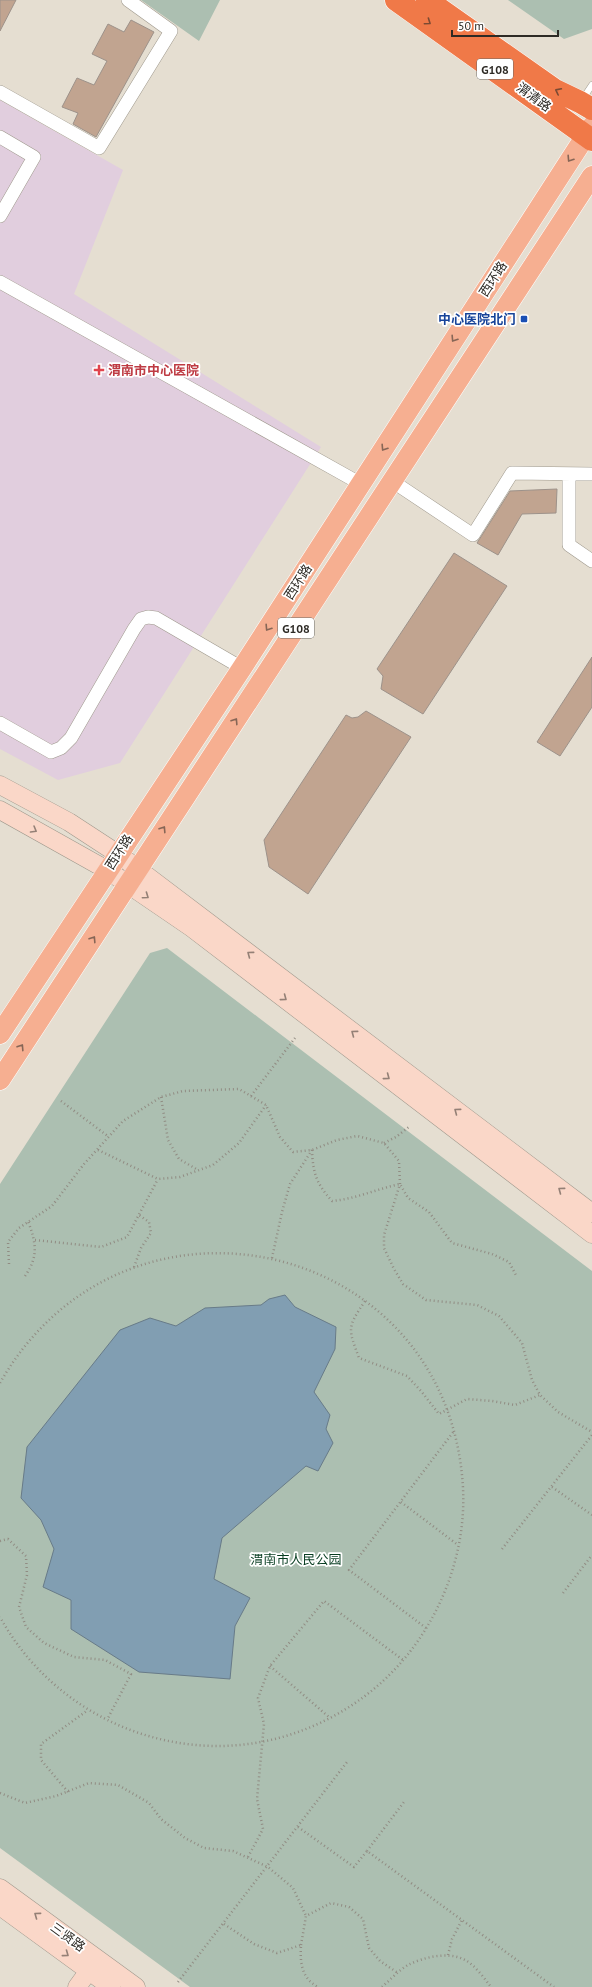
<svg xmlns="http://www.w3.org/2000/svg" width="592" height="1987" font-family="'PT Sans','Noto Sans SC',sans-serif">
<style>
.medical{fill:#e1cede}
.green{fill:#acbfb1}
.water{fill:#819eb2;stroke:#687b88}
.building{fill:#c1a490;stroke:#9d928a}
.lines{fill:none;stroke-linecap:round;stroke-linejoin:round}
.lane-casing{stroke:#9e988c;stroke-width:7}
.street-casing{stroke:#9e988c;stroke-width:14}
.secondary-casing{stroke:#9e988c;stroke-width:19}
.primary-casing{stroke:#fff;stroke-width:21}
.highway-casing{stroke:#fff;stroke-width:23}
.path{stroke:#918c83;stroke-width:2.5;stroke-dasharray:1 3;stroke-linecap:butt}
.lane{stroke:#fff;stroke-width:6}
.street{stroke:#fff;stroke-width:13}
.secondary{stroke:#fad7c8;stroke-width:18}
.primary{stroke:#f6af91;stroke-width:20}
.highway{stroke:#f07948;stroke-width:22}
.oneway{stroke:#7b4a33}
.oneway2{stroke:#876656}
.oneway3{stroke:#948076}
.transit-dot{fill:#1a4fb4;stroke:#fff;stroke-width:1.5}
.health-dot{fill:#e0444e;stroke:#fff;stroke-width:1.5}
.labels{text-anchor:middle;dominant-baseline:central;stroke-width:3.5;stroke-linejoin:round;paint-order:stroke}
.shield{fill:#fff;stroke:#6c6a66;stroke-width:1}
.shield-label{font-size:12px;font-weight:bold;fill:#2d2a25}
.street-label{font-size:13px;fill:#2d2a25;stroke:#fff}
.transit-label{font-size:13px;font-weight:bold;fill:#164399;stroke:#fff;text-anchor:end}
.health-label{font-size:13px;font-weight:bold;fill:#be3a42;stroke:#fff;text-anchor:start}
.park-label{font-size:13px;fill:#073d21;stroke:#fff}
</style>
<rect width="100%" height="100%" fill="#e5ded1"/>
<path class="medical" d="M0 100 123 170 74 294 321 447 120 763 58 780 0 749Z"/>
<path class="green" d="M141 0H220L199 41Z
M508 0H592V29L564 39Z
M167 948 592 1271V1987H190L0 1848V1184L150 953Z"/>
<path class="water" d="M285 1295 295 1307 336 1327 335 1349 314 1392 330 1415 326 1429 333 1443 318 1471 306 1466 222 1538 214 1579 250 1598 235 1626 230 1679 139 1672 71 1629V1600L43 1587 54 1549 41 1520 21 1498 27 1447 120 1330 150 1318 176 1326 205 1308 261 1305 269 1299Z"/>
<path class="building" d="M0 0H16L0 31Z
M131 20 154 32 96 137 73 124 78 113 62 107 77 78 94 85 107 61 92 54 108 24 124 32Z
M557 489 556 513 522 514 498 555 477 543 510 491Z
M454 553 507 586 423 714 381 689 383 676 377 669Z
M592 657V707L560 756 537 742Z
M366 711 411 737 308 894 269 867 264 840 346 715 352 718 358 717Z"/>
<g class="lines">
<g class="lane-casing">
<path id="lane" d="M582 100 592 85"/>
</g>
<g class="street-casing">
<path id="street" d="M0 92 99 148 171 31 128 0
M0 137 34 157 0 216
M0 282 361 484
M569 474V545L592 561
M392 481 473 535 512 473 592 474
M0 723 51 752 61 748 71 738 134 629 141 619 148 617 156 618 242 668"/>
</g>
<g class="secondary-casing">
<path id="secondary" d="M0 785 69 822 118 854 592 1213
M0 810 107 870 192 928 592 1234
M0 1888 136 1987
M0 1906 111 1987
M77 1987 96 1961"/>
</g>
<g class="primary-casing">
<path id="primary" d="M0 1034 242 668 592 126
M0 1080 592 176"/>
</g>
<g class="highway-casing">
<path id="highway" d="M396 0 592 140
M427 0 555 90 580 102 592 109"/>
</g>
<path class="path" d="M251 1096 295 1038
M161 1097 168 1140 179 1159 198 1170
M61 1101 109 1137
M384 1143 396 1137 410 1126
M98 1150 158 1179 180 1177 213 1165 239 1143 266 1105
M312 1150C313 1173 316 1183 332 1201 355 1199 377 1189 400 1184L408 1198 429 1212 452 1243 492 1254 509 1262 517 1277
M35 1240 101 1247 127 1237 158 1179
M272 1258 282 1212 290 1184 312 1150
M9 1264 8 1242 19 1228 52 1206 84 1164 123 1121 161 1097 183 1091 239 1089 266 1105 280 1137 293 1152 312 1150 337 1140 357 1136 384 1143 399 1161 400 1184 384 1235V1248L394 1269 403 1284 426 1300 477 1305 499 1316 522 1343 532 1380 540 1395 558 1412 592 1432
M134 1267 141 1248 151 1233 149 1222 139 1215
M25 1276C39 1256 36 1243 28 1221
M365 1301C347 1328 348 1328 359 1358L407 1376 421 1391 439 1414 467 1399 492 1401 515 1405 540 1395
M0 1383C124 1165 449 1236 463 1488 466 1548 445 1607 409 1653 364 1710 293 1745 221 1746 129 1747 44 1697 0 1617
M552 1487 592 1515
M401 1502 458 1545
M0 1541 8 1539 26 1556 27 1575 19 1607 26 1627 44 1643 74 1657 105 1660 131 1674 107 1720
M502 1549 592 1435
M563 1593 592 1555
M426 1628 349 1570 454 1431
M270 1666 330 1718
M68 1792 41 1760V1744L88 1710
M0 1793 25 1803 56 1796 89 1783 118 1785 149 1803 161 1819 185 1838 204 1848 233 1851 268 1867 293 1888 306 1916
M298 1827 354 1867 367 1851 554 1987
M367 1851 404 1802
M248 1857 263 1829 257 1799 264 1724 258 1698 270 1666 324 1601 403 1660
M224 1924 254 1944 277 1953 301 1945C300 1962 301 1978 318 1987
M301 1945 306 1916 331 1903 349 1907 363 1919 369 1948 380 1961 398 1973
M448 1955 452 1939 462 1920
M178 1982 347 1762
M382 1987C390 1980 399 1970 408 1965 424 1957 449 1951 465 1960 475 1965 484 1978 491 1987"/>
<use href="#lane" class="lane"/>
<use href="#street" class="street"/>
<use href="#secondary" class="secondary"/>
<use href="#primary" class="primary"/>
<use href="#highway" class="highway"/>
</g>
<defs><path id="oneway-chevron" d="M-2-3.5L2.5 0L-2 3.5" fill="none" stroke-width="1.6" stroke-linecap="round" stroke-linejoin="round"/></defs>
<g class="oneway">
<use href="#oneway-chevron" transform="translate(428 22) rotate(35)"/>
<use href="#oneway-chevron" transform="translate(558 91) rotate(-153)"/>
</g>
<g class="oneway2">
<use href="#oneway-chevron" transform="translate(570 159) rotate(123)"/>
<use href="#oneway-chevron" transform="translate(454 339) rotate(123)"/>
<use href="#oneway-chevron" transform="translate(384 448) rotate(123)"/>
<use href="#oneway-chevron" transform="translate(268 628) rotate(123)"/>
<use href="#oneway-chevron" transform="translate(235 721) rotate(-57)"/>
<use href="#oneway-chevron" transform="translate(163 829) rotate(-57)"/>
<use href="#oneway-chevron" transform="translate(93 939) rotate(-57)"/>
<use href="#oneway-chevron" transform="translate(21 1047) rotate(-57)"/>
</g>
<g class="oneway3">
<use href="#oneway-chevron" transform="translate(34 830) rotate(30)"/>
<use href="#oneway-chevron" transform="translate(146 896) rotate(35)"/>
<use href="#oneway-chevron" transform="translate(250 954) rotate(-143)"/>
<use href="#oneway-chevron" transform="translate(284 998) rotate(37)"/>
<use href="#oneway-chevron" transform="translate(354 1033) rotate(-143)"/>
<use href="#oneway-chevron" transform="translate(387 1077) rotate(37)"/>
<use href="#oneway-chevron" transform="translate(457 1111) rotate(-143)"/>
<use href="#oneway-chevron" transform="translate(561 1190) rotate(-143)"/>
<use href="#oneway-chevron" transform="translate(37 1915) rotate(-144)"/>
<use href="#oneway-chevron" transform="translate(66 1954) rotate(36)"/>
</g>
<rect class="transit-dot" x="520" y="315" width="8" height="8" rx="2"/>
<path class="health-dot" d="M97 364h4v4h4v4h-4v4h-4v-4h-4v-4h4z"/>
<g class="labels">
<g class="shield">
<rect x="477" y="59" width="36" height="20" rx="3"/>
<rect x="278" y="618" width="36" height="20" rx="3"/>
</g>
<g class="shield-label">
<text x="495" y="69">G108</text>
<text x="296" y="628">G108</text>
</g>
<g class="street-label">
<text transform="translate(534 97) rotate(36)">渭清路</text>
<text transform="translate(493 279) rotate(-57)">西环路</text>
<text transform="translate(298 582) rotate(-57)">西环路</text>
<text transform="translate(119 852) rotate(-57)">西环路</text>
<text transform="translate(68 1937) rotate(36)">三贤路</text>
</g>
<g class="transit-label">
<text x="516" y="319">中心医院北门</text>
</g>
<g class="health-label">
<text x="108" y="370">渭南市中心医院</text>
</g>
<g class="park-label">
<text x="296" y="1559">渭南市人民公园</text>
</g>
</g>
<path d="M452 30v6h106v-6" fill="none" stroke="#2d2a25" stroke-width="2"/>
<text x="458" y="30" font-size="12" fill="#2d2a25" stroke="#ffffff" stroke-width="3" paint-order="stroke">50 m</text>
</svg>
